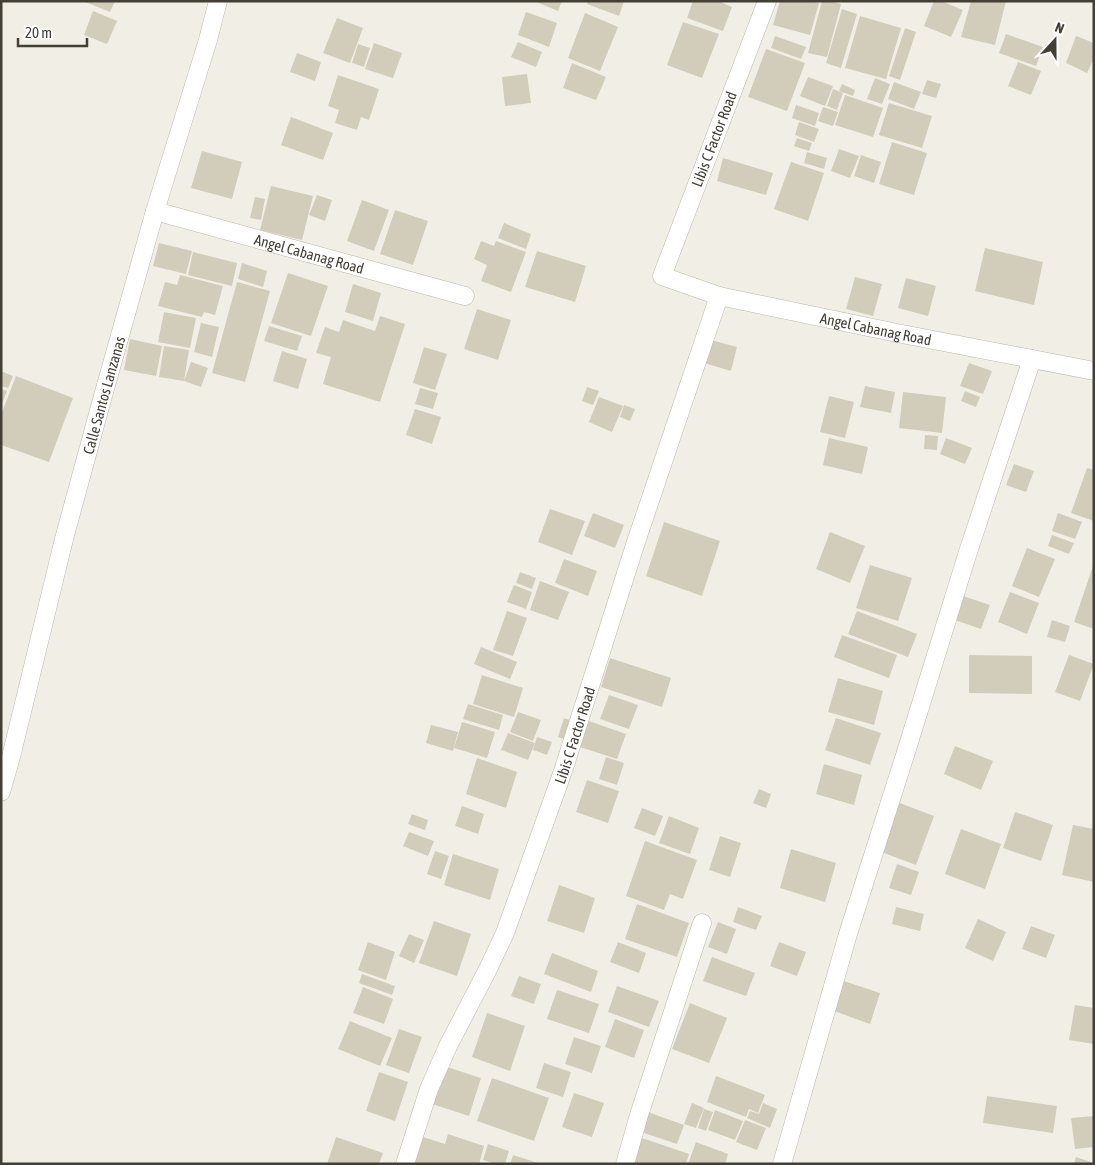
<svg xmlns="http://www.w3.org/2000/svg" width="1095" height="1165" font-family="'Asap Condensed',sans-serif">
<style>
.building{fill:#d2ccbb}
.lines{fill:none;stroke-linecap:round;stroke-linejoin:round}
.street-casing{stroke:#bcb7a8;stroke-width:19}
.street{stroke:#fff;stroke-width:18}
.labels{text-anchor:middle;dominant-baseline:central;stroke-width:5;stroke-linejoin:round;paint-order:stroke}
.street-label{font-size:15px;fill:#433f35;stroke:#fff}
</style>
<rect width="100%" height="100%" fill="#f1efe5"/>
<path class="building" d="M83 1H115L110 12Z
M534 1H562L558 11Z
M588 1H624L619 16 587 4Z
M693 1H718L732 7 723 31 687 18Z
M780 1H811L819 3 810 35 773 25Z
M822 1H829L841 4 827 57 808 53Z
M934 1H941L963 10 951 37 924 26Z
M971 1H1006L995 45 961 37Z
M842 9 857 14 841 68 826 63Z
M93 11 117 21 107 44 84 35Z
M526 12 557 23 549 47 518 35Z
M585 13 618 27 600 71 568 58Z
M860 16 901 28 886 79 845 68Z
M337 18 363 28 350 63 323 53Z
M683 22 719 34 702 78 667 65Z
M905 28 916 32 900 80 889 76Z
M1006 34 1043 47 1036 66 999 53Z
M775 36 806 47 801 59 771 48Z
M1076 36 1094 43V58L1087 73 1066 63Z
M518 42 542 52 536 67 511 57Z
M374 43 402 53 393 78 365 69Z
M358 44 370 48 364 67 352 63Z
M766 49 805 63 787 111 748 97Z
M297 53 321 62 315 81 290 72Z
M1018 62 1041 71 1031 95 1008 86Z
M572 63 606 77 596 100 563 88Z
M527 74 531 103 505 106 502 77Z
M338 75 379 89 369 120 361 117 357 130 335 123 339 110 328 106Z
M808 77 833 86 825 106 800 96Z
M875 78 890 84 882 104 867 99Z
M927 80 941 84 936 98 922 94Z
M894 82 921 92 914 109 888 99Z
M842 84 855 90 853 96 839 91Z
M833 89 843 93 837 110 827 106Z
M845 95 883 108 873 137 835 125Z
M889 103 932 116 922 148 879 135Z
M796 105 819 113 815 126 792 118Z
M823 107 838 112 833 126 818 121Z
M291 117 333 133 323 160 281 145Z
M799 122 819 129 814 142 795 135Z
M797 138 812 143 809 151 794 146Z
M892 142 927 153 914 195 879 184Z
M839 149 859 156 850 178 831 171Z
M202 151 242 162 232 199 191 188Z
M807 152 827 158 824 169 804 163Z
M861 155 881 162 874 183 854 176Z
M723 158 773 173 766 195 717 181Z
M791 162 824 173 808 221 774 209Z
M271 186 313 196 302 240 260 230Z
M317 195 332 200 325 221 309 215Z
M255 197 265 199 261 220 250 218Z
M362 200 389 210 374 251 347 241Z
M395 210 428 221 413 265 380 254Z
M504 223 531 234 526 249 498 238Z
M481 241 494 246 496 241 526 252 511 292 481 281 487 265 474 259Z
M159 243 192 251 186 274 153 266Z
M985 248 1043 262 1034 305 975 291Z
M537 251 586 266 575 302 525 287Z
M193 252 237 263 232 286 188 275Z
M242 263 267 271 263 287 238 279Z
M288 273 328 286 311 336 271 323Z
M180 275 223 286 215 315 204 312 202 317 158 306 165 282 177 285Z
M855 277 882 284 873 316 846 309Z
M906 278 936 286 928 316 898 308Z
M237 282 270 291 245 382 212 373Z
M353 284 381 293 373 321 345 312Z
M477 309 511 320 498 360 464 349Z
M164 312 196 318 190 348 158 342Z
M380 316 405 324 380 402 323 384 331 357 316 353 325 327 339 332 343 320 375 331Z
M201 323 219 327 212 357 194 352Z
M269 326 302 336 297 351 264 341Z
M130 339 162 346 156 376 124 370Z
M711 340 737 347 731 371 704 363Z
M164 346 189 350 184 381 159 377Z
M424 347 447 354 435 390 413 383Z
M282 351 307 359 298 389 273 381Z
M191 362 208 368 201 387 184 381Z
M969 363 992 371 983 394 960 386Z
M1 371 13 376 8 388 1 386Z
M16 376 73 398 49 462 1 445V415Z
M865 386 895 392 891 413 860 407Z
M587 387 599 391 593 405 582 401Z
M420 388 438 393 433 409 415 404Z
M1 389 7 391 1 406Z
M965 391 980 397 976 407 961 401Z
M903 392 946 397 942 433 899 428Z
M829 396 854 402 845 438 820 432Z
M599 397 623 406 612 432 589 422Z
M624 405 635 409 630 421 620 417Z
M415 409 441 417 432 444 406 435Z
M925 435 938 436 937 450 924 449Z
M829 438 868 447 862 474 823 465Z
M946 438 972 448 965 464 940 454Z
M1014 464 1034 471 1026 492 1006 485Z
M1087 468 1094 470V521L1071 513Z
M550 509 585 521 572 555 538 542Z
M593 513 624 525 615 548 584 536Z
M1058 513 1082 522 1075 539 1052 531Z
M664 522 720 541 702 596 646 576Z
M830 532 865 546 850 583 816 569Z
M1052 535 1074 543 1069 554 1048 546Z
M1027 548 1055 559 1039 597 1012 586Z
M564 559 597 571 588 596 555 583Z
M1094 563V629L1074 622Z
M870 565 912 578 898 621 856 608Z
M520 572 536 578 532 589 516 583Z
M540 581 569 592 558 620 530 610Z
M514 585 532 592 526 609 507 602Z
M1010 592 1039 603 1027 634 998 622Z
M963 596 990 605 981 629 955 620Z
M507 611 527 618 513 656 493 650Z
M857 611 917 634 908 657 848 634Z
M1052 620 1070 626 1065 642 1047 637Z
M842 635 897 655 889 678 834 657Z
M481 647 517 662 510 679 474 664Z
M969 655 1032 656V694L969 693Z
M1069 655 1094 664 1080 701 1055 692Z
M610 658 671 678 662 707 601 687Z
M482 675 523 688 514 717 473 704Z
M838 678 883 691 874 725 828 712Z
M609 695 638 705 629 729 600 719Z
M468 704 503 715 499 730 463 719Z
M518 712 541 720 533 741 510 732Z
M564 718 572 721 566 740 558 737Z
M836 718 881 733 870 765 825 750Z
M586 720 626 734 617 759 577 746Z
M462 722 495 732 487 758 454 748Z
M431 725 458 732 453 751 426 743Z
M508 733 535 743 528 760 501 750Z
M537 737 552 742 547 755 533 750Z
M955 746 993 761 981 790 944 774Z
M606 757 624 763 617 785 599 779Z
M477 758 517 772 506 808 466 794Z
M824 764 862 775 854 805 816 794Z
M587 780 619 791 608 823 576 812Z
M759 789 771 794 766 808 753 803Z
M897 802 934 816 916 865 879 851Z
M462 806 484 814 478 834 455 826Z
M642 808 663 816 655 836 634 828Z
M1015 812 1053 825 1041 861 1003 848Z
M412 814 428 820 425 830 408 824Z
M669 816 699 828 690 854 659 843Z
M1073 825 1094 829V882L1062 875Z
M961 829 1001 844 985 889 945 874Z
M409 832 434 841 428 856 403 846Z
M720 836 741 843 730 877 709 870Z
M645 841 697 860 683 899 670 894 664 910 626 896Z
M791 849 836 863 825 902 780 888Z
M435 851 449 856 441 879 427 874Z
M453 854 499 869 490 900 444 885Z
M897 864 919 872 911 895 889 888Z
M559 885 595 898 584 933 547 921Z
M637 904 689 923 677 957 625 939Z
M738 907 762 916 756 930 733 922Z
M896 907 924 914 920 931 892 924Z
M978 919 1006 932 993 961 965 948Z
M434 921 471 934 457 976 419 963Z
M718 922 736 929 727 954 708 947Z
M1031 926 1055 935 1046 958 1022 949Z
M409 934 424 940 414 963 399 956Z
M368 942 395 952 386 980 358 970Z
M618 942 646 953 639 973 610 962Z
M779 942 806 952 797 976 770 966Z
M552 953 598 971 591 992 544 974Z
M712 957 755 973 746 996 703 981Z
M362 974 395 986 392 995 359 983Z
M519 976 541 984 534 1004 511 996Z
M844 981 880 993 870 1024 834 1011Z
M617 986 659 1001 649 1027 608 1012Z
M363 987 393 999 384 1024 353 1013Z
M557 990 599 1004 589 1033 547 1019Z
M690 1003 727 1018 709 1063 672 1049Z
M1075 1005 1094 1008V1044L1069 1040Z
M487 1013 525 1026 510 1071 472 1057Z
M615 1019 644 1030 634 1058 605 1047Z
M350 1021 392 1038 380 1066 338 1049Z
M399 1029 422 1037 409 1073 386 1065Z
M574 1037 601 1046 592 1073 565 1064Z
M544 1063 571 1072 563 1097 536 1088Z
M441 1065 481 1078 469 1116 429 1103Z
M379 1072 408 1082 395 1121 366 1111Z
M716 1076 765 1095 758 1113 749 1109 746 1117 707 1102Z
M492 1078 549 1098 534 1141 477 1121Z
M574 1093 604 1103 592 1137 562 1127Z
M987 1096 1057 1106 1053 1133 983 1123Z
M692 1103 704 1108 696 1128 684 1124Z
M763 1103 777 1109 770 1128 747 1118 750 1111 759 1114Z
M704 1109 713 1112 706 1131 698 1128Z
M715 1110 743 1121 735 1140 708 1130Z
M648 1112 684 1125 677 1144 641 1132Z
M1094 1116V1147L1075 1149 1071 1118Z
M745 1120 766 1128 757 1150 736 1142Z
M448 1134 484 1146 479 1164H414L423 1137 445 1144Z
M336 1137 383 1153 379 1164H327Z
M639 1137 689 1154 686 1164H630Z
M696 1142 728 1154 725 1164H688Z
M488 1144 509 1151 505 1164H495L483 1160Z
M513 1155 538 1163V1164H510Z
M1076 1157 1094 1163V1164H1074Z"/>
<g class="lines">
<g class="street-casing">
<g id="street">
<path id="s1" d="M767 1 662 276 719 296 897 333 1094 371"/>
<path id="s2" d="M155 211 465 296"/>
<path id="s3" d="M1 792 11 757 64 539 101 403 155 211 208 40 218 1"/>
<path id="s4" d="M405 1164 429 1089 448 1046 487 971 505 933 563 771 636 542 719 296"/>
<path d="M625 1164 639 1115 702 923"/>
<path d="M782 1164 848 934 906 752 968 552 1032 359"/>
</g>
</g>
<use href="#street" class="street"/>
</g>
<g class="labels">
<g class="street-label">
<text transform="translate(714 139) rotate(-69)">Libis C Factor Road</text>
<text stroke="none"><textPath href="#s2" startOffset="160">Angel Cabanag Road</textPath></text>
<text stroke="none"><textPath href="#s1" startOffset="515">Angel Cabanag Road</textPath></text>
<text stroke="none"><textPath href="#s3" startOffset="410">Calle Santos Lanzanas</textPath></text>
<text stroke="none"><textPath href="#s4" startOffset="462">Libis C Factor Road</textPath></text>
</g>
</g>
<rect width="1095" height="1165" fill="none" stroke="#433f35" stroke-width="5"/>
<g transform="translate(1055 40) rotate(21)" stroke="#ffffff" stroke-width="4" paint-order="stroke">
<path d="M0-4L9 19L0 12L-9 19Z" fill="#433f35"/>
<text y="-8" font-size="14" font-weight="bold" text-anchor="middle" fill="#433f35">N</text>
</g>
<path d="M18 38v8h69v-8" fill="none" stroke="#433f35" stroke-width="2.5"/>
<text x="25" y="38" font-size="15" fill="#433f35" stroke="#ffffff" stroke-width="4" paint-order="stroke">20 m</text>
</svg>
